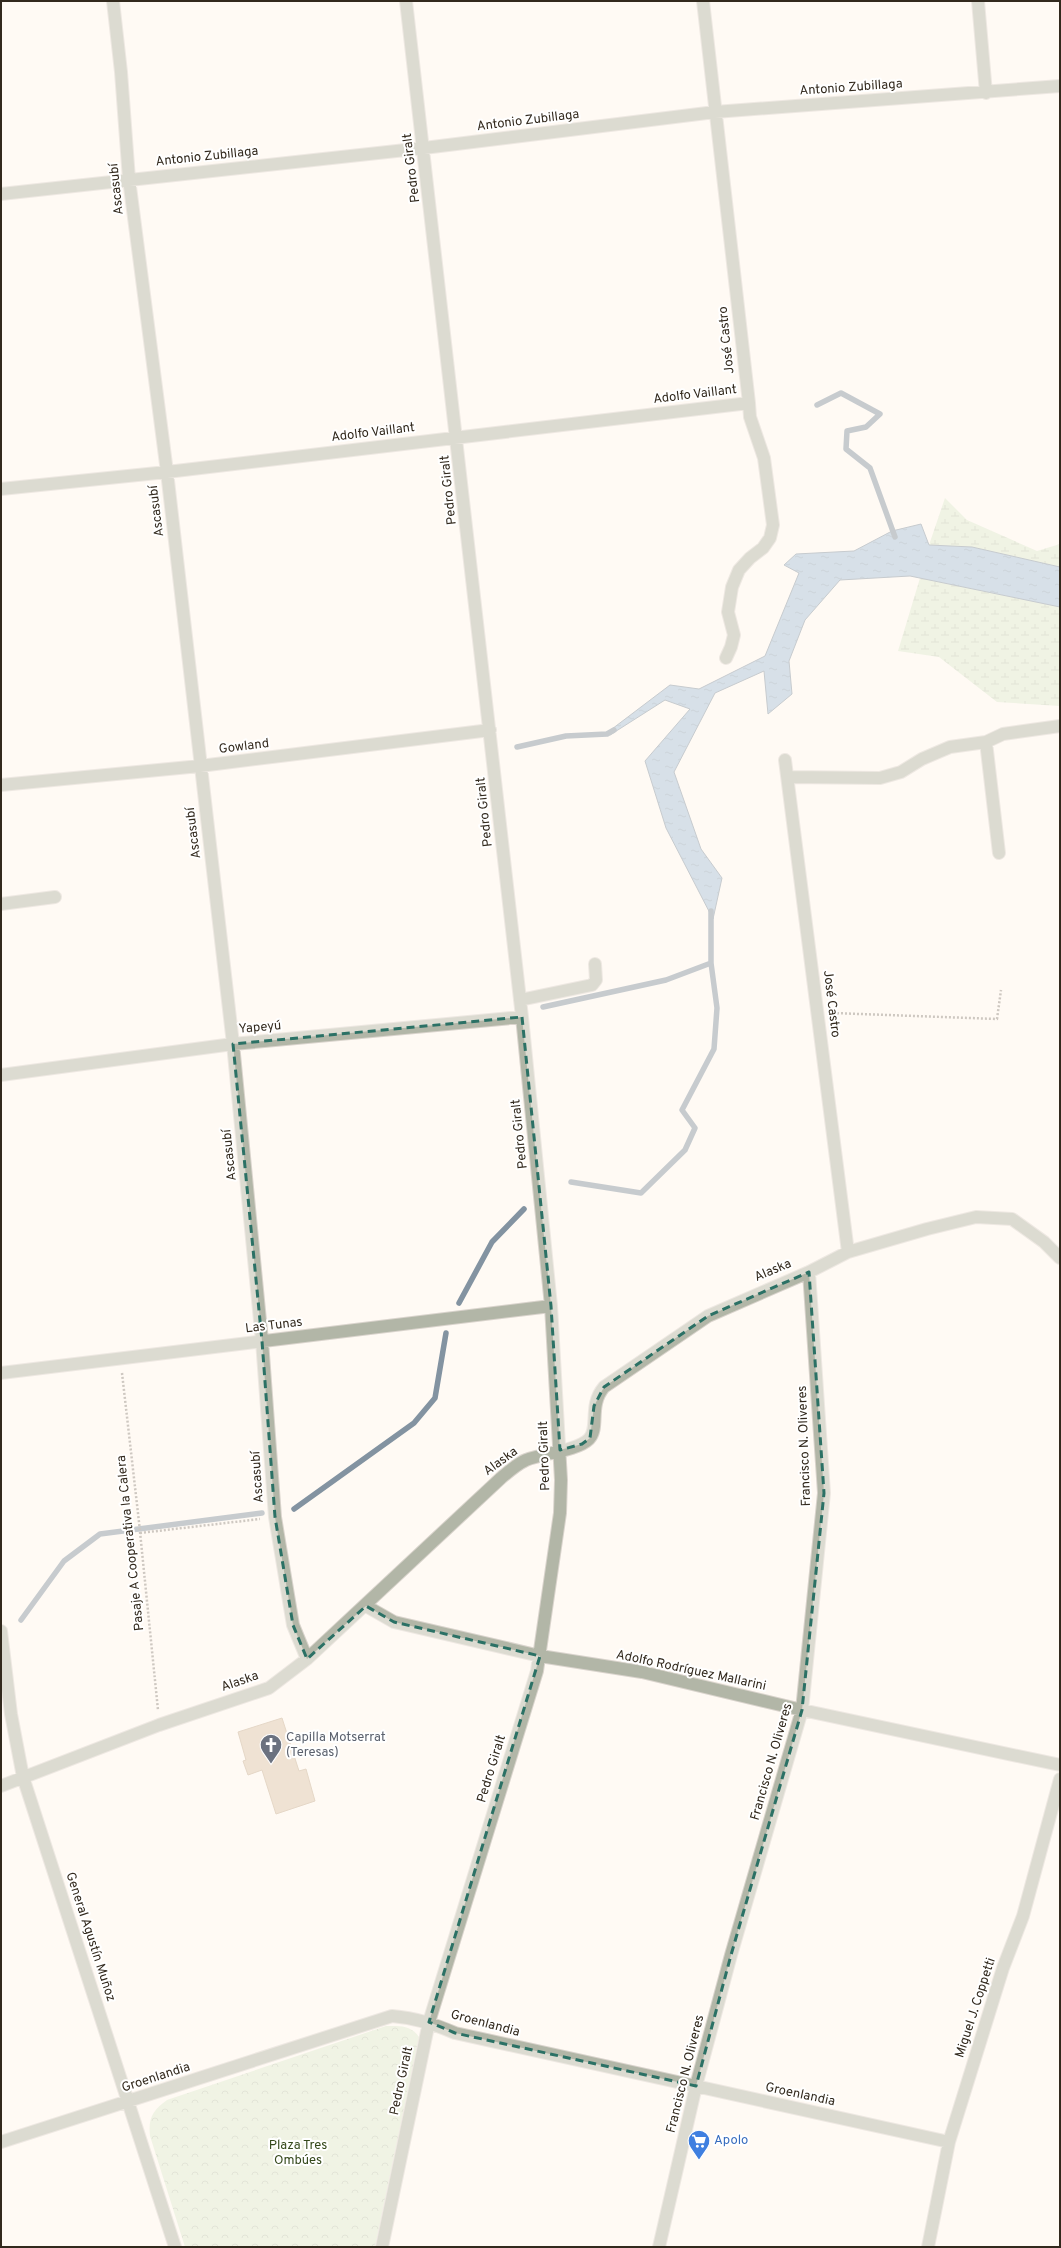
<svg xmlns="http://www.w3.org/2000/svg" width="1061" height="2248" font-family="Overpass,sans-serif">
<style>
.wetland{fill:url(#wetland-marsh)}
.park{fill:url(#park-crowns)}
.water{fill:url(#water-ripples);stroke:#8393a1}
.lines{fill:none;stroke-linecap:round;stroke-linejoin:round}
.stream{stroke:#8393a1;stroke-width:5.5}
.building{fill:#dcc6aa;stroke:#c5ad90}
.minor-casing{stroke:#dad4cd;stroke-width:14}
.path{stroke:#938c83;stroke-width:2.5;stroke-dasharray:2 2;stroke-linecap:butt}
.minor{stroke:#b2b6a7;stroke-width:12}
.marked{fill:none;stroke:#2b7165;stroke-width:3;stroke-dasharray:8 5;stroke-linejoin:round}
.labels{text-anchor:middle;dominant-baseline:central;stroke-width:4;stroke-linejoin:round;paint-order:stroke}
.street-label{font-size:13px;fill:#32291d;stroke:#fff}
.worship-label{font-size:13px;fill:#5b616d;stroke:#fff;text-anchor:start}
.shop-label{font-size:13px;fill:#366cbe;stroke:#fff;text-anchor:start}
.park-label{font-size:13px;fill:#35491b;stroke:#fff}
</style>
<defs>
<pattern id="wetland-marsh" width="20" height="14" patternUnits="userSpaceOnUse"><rect width="20" height="14" fill="#deebd1"/><path d="M1 5h8M5 5V1M11 12h8M15 12V8" fill="none" stroke="#bfcab3"/></pattern>
<pattern id="park-crowns" width="20" height="18" patternUnits="userSpaceOnUse"><rect width="20" height="18" fill="#deebd1"/><path d="M2 6a3 3 0 1 1 6 0M12 15a3 3 0 1 1 6 0" fill="none" stroke="#bfcab3"/></pattern>
<pattern id="water-ripples" width="26" height="14" patternUnits="userSpaceOnUse"><rect width="26" height="14" fill="#a6c1d9"/><path d="M2 4q2-2 4 0t4 0M15 11q2-2 4 0t4 0" fill="none" stroke="#8fa6ba"/></pattern>
</defs>
<rect width="100%" height="100%" fill="#fffaf4"/>
<path class="wetland" d="M945 498 967 520 1037 551 1060 544V567L972 547 929 545Z
M920 578 1060 607V706L997 702 939 657 898 651Z"/>
<path class="park" d="M386 2026C400 2026 411 2025 419 2037L375 2247H185L150 2136C148 2118 153 2110 167 2100Z"/>
<path class="water" d="M921 524 929 545 972 547 1060 567V607L910 576 840 580 805 620 789 661 792 694 768 714 764 671 715 693 674 772 701 849 722 878 713 919 666 828 645 761 690 709 665 700 610 735 608 732 670 685 699 689 765 656 799 573 784 565 796 554 854 551 892 531Z"/>
<g class="lines">
<path class="stream" d="M817 405 841 393 880 414 866 427 847 431 846 449 870 468 895 537
M517 747 566 736 607 734 614 730
M543 1007 666 980 711 963
M571 1182 641 1193 685 1150 695 1128 682 1110 714 1049 717 1008 711 963V911
M459 1303 492 1242 524 1209
M294 1509 414 1423 435 1398 446 1333
M21 1620 64 1561 100 1534 262 1513"/>
</g>
<path class="building" d="M282 1718 299 1771 306 1769 315 1801 276 1814 262 1770 248 1775 243 1761 246 1760 238 1732Z"/>
<g class="lines">
<g class="minor-casing">
<path id="minor" d="M113 1 121 72 129 179 167 472 233 1044 262 1341 275 1517 293 1625 307 1659
M703 1 749 403 750 417 764 458 773 525 770 538 763 548 750 558 739 570 732 587 728 612 734 635 731 647 726 658
M978 1 986 93
M1 194 424 148 715 112 1060 86
M1 489 167 472 749 403
M986 742 999 853
M785 760 848 1252
M788 777 880 778 901 772 922 759 950 747 986 742 1003 734 1060 726
M1 785 200 766 490 730
M1 904 55 897
M520 1000 592 985 596 980 595 964
M1 1075 233 1044 522 1017
M1 1373 551 1306
M366 1606 394 1622 540 1656 642 1672 802 1710 1060 1765
M1 1631 11 1714 23 1777 175 2247
M1 1786 159 1725 269 1688 307 1659 501 1478C508 1472 517 1464 526 1460 543 1453 577 1451 589 1439 600 1427 588 1406 604 1387L708 1316 809 1272 848 1252 927 1229 976 1217 1012 1219 1044 1242 1060 1258
M1 2142 392 2016C416 2018 434 2024 455 2033L949 2142
M382 2247 429 2022 537 1671 560 1513 561 1480 551 1306 522 1017 406 1
M659 2247 696 2086 731 1955 802 1710 824 1493 809 1272
M928 2247 949 2142 1003 1968 1023 1916 1060 1779"/>
</g>
<path class="path" d="M833 1013 997 1019 1001 990
M122 1373 139 1522 158 1710
M140 1533 260 1519"/>
<use href="#minor" class="minor"/>
</g>
<path d="M0 0H1061V2248H0ZM522 1017 551 1306 560 1450 582 1444 590 1438 594 1406 604 1387 708 1316 809 1272 824 1493 802 1710 731 1955 696 2086 455 2033 429 2022 540 1656 394 1622 366 1606 307 1659 293 1625 275 1517 262 1341 233 1044Z" fill="#fffaf4" fill-opacity=".55" fill-rule="evenodd"/>
<path class="marked" d="M522 1017 551 1306 560 1450 582 1444 590 1438 594 1406 604 1387 708 1316 809 1272 824 1493 802 1710 731 1955 696 2086 455 2033 429 2022 540 1656 394 1622 366 1606 307 1659 293 1625 275 1517 262 1341 233 1044Z"/>
<defs>
<g id="church-pin" transform="scale(1.15)"><path d="M0 17L-7.5 6A9.5 9.5 0 1 1 7.5 6Z" fill="#6b7280" stroke="#fff"/><path d="M-1.2-6h2.4v3.5h3.3v2.4h-3.3V6h-2.4V-.1h-3.3v-2.4h3.3Z" fill="#fff"/></g>
<g id="supermarket-pin" transform="scale(1.15)"><path d="M0 17L-7.5 6A9.5 9.5 0 1 1 7.5 6Z" fill="#3f7fe0" stroke="#fff"/><path d="M-6-5.5h2.5l.6 2H6L4.5 2H-2.5L-4.4-4H-6ZM-1.5 3.2a1.3 1.3 0 1 0 .1 0ZM3 3.2a1.3 1.3 0 1 0 .1 0Z" fill="#fff"/></g>
</defs>
<g fill-rule="evenodd">
<use href="#church-pin" x="271" y="1745"/>
<use href="#supermarket-pin" x="699" y="2141"/>
</g>
<g class="labels">
<g class="street-label">
<text transform="translate(851 88) rotate(-4)">Antonio Zubillaga</text>
<text transform="translate(528 121) rotate(-7)">Antonio Zubillaga</text>
<text transform="translate(207 157) rotate(-6)">Antonio Zubillaga</text>
<text transform="translate(412 168) rotate(-97)">Pedro Giralt</text>
<text transform="translate(117 189) rotate(-96)">Ascasubí</text>
<text transform="translate(727 340) rotate(-96)">José Castro</text>
<text transform="translate(695 395) rotate(-7)">Adolfo Vaillant</text>
<text transform="translate(373 433) rotate(-7)">Adolfo Vaillant</text>
<text transform="translate(449 490) rotate(-96)">Pedro Giralt</text>
<text transform="translate(157 511) rotate(-97)">Ascasubí</text>
<text transform="translate(244 747) rotate(-7)">Gowland</text>
<text transform="translate(485 812) rotate(-96)">Pedro Giralt</text>
<text transform="translate(194 833) rotate(-97)">Ascasubí</text>
<text transform="translate(831 1004) rotate(83)">José Castro</text>
<text transform="translate(260 1028) rotate(-5)">Yapeyú</text>
<text transform="translate(520 1134) rotate(-96)">Pedro Giralt</text>
<text transform="translate(230 1155) rotate(-96)">Ascasubí</text>
<text transform="translate(773 1271) rotate(-23)">Alaska</text>
<text transform="translate(274 1326) rotate(-7)">Las Tunas</text>
<text transform="translate(805 1446) rotate(-92)">Francisco N. Oliveres</text>
<text transform="translate(545 1456) rotate(-92)">Pedro Giralt</text>
<text transform="translate(501 1462) rotate(-36)">Alaska</text>
<text transform="translate(258 1477) rotate(-94)">Ascasubí</text>
<text transform="translate(131 1543) rotate(-96)">Pasaje A Cooperativa la Calera</text>
<text transform="translate(691 1671) rotate(12)">Adolfo Rodríguez Mallarini</text>
<text transform="translate(240 1682) rotate(-19)">Alaska</text>
<text transform="translate(772 1762) rotate(-74)">Francisco N. Oliveres</text>
<text transform="translate(492 1769) rotate(-73)">Pedro Giralt</text>
<text transform="translate(90 1937) rotate(72)">General Agustín Muñoz</text>
<text transform="translate(976 2008) rotate(-72)">Miguel J. Coppetti</text>
<text transform="translate(485 2024) rotate(15)">Groenlandia</text>
<text transform="translate(686 2074) rotate(-76)">Francisco N. Oliveres</text>
<text transform="translate(156 2078) rotate(-18)">Groenlandia</text>
<text transform="translate(402 2081) rotate(-78)">Pedro Giralt</text>
<text transform="translate(800 2095) rotate(12)">Groenlandia</text>
</g>
<g class="worship-label">
<text x="286" y="1738">Capilla Motserrat<tspan x="286" dy="15">(Teresas)</tspan></text>
</g>
<g class="shop-label">
<text x="714" y="2141">Apolo</text>
</g>
<g class="park-label">
<text x="298" y="2146">Plaza Tres<tspan x="298" dy="15">Ombúes</tspan></text>
</g>
</g>
<rect width="1061" height="2248" fill="none" stroke="#32291d" stroke-width="4"/>
</svg>
